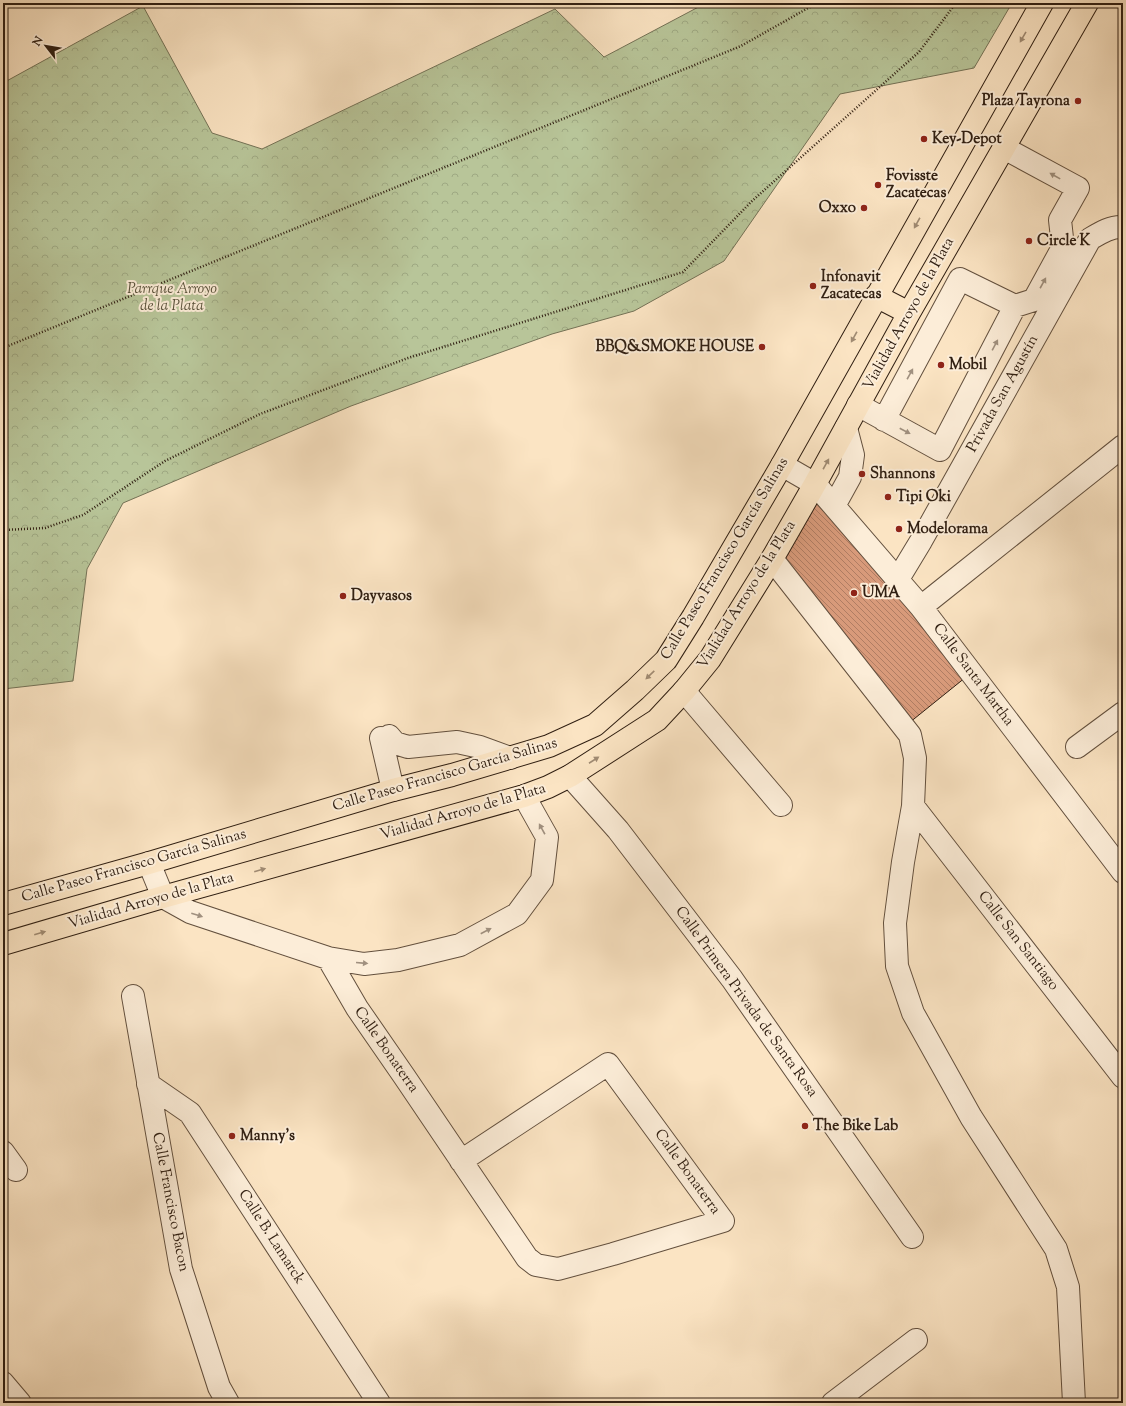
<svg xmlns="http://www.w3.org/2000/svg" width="1126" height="1406" font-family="'Sorts Mill Goudy',serif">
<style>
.park{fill:url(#park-crowns);stroke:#747256}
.building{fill:url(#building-back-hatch);stroke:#301f12}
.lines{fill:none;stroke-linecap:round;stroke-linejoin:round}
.minor-casing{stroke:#63503e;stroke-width:24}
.major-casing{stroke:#301f12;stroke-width:24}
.path{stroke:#301f12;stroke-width:2.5;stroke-dasharray:1 2;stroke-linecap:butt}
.minor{stroke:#fcedd8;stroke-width:22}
.major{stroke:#fbe4c3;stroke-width:22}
.oneway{fill:#a08b73}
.oneway2{fill:#a0907f}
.poi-dot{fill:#8f2418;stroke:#fcedd8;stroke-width:1.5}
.labels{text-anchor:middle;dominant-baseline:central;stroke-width:4;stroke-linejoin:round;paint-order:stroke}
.poi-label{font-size:15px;font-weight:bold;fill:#301f12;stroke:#fcedd8;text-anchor:start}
.park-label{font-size:15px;font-style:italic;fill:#59513a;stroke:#fcedd8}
.street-label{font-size:15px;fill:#301f12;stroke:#fcedd8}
</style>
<defs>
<pattern id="park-crowns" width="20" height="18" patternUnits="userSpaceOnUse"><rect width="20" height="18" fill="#b8c599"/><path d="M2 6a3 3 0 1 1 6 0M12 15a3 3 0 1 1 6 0" fill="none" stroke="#9ea983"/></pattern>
<pattern id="building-back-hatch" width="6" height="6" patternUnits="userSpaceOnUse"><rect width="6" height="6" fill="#d89a7a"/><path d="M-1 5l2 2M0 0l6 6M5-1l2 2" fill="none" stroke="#b07d63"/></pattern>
</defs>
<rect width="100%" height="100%" fill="#fbe4c3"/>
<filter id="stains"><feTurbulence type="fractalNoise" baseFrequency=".005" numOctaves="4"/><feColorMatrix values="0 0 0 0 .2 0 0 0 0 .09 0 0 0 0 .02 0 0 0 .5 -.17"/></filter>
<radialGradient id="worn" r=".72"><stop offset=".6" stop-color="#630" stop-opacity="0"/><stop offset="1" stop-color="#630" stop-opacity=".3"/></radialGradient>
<path class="park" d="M706 3H1012L974 68 840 94 724 261 634 311 552 334 351 406 123 503 87 569 73 681 3 689V83L143 6 212 133 262 149 555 9 604 57Z"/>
<path class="building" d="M815 484 971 673 904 727 772 559Z"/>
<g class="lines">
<g class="minor-casing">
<path id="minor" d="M858 405 940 450 1015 306
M884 420 960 279 1015 306 1034 300 1063 247 1060 220 1078 188 1004 148
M782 465 815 484 921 607 1123 872
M834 506 850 477 853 455 846 428
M772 559 910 735 915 758 913 806 903 862 895 923 897 966 913 1013 971 1117 1056 1249 1068 1287 1074 1403
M898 579 921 541 1090 239C1100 233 1111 226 1123 227
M921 607 1123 446
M684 691 781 805
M389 736 395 743 408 747 457 742 480 747 510 758
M381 738 393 790
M1077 747 1123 713
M570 776 618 830 732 979 912 1237
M913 806 1123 1077
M149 863 163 897 190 912 328 958 364 964 398 960 460 945 517 914 542 880 547 837 524 796
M328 958 357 1008 404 1076 527 1258 536 1265 558 1269 613 1254 723 1221 608 1064 461 1161
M133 996 181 1269 219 1387 228 1403
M148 1084 190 1113 379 1403
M3 1152 16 1170
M3 1383 20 1403
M833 1403 916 1340"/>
</g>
<g class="major-casing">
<path id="major" d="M876 296 909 313
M3 904 149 863 393 790 452 775 549 746 595 725 635 690 666 660 693 617 782 465 1042 3
M3 944 163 897 524 796 548 787 570 776 657 720 684 691 710 659 772 559 815 484 909 313 1087 3"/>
</g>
<path class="path" d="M3 348 741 46 817 3
M3 530 45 528 83 515 165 461 260 414 408 358 683 272 752 201 919 52 956 3"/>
<use href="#minor" class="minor"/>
<use href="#major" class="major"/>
</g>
<defs><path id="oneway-solid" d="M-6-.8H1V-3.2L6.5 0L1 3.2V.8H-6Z"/></defs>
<g class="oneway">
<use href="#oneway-solid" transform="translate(1023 37) rotate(120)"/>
<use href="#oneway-solid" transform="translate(917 223) rotate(119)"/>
<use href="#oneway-solid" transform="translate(854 337) rotate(119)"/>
<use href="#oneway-solid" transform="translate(826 464) rotate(-61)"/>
<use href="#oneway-solid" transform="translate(650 675) rotate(136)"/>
<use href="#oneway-solid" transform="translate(594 760) rotate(-33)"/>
<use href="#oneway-solid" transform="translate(260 870) rotate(-16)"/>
<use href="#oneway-solid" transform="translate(40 933) rotate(-16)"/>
</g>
<g class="oneway2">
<use href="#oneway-solid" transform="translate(1055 176) rotate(-151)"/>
<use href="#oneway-solid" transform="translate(1043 283) rotate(-61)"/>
<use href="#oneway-solid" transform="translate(995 345) rotate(-62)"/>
<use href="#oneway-solid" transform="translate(910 374) rotate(-61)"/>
<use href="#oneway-solid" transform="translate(905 431) rotate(28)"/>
<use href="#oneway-solid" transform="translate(542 829) rotate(-119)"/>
<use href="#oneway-solid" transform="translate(197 915) rotate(18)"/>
<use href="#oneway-solid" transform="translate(486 931) rotate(-28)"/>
<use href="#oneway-solid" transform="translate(362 963) rotate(5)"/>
</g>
<g class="poi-dot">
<circle cx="1078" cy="101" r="4"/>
<circle cx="924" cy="139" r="4"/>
<circle cx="878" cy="185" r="4"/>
<circle cx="864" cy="208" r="4"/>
<circle cx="1029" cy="241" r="4"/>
<circle cx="813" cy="286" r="4"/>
<circle cx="762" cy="347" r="4"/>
<circle cx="941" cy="365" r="4"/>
<circle cx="862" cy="474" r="4"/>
<circle cx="888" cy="497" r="4"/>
<circle cx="899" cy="529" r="4"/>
<circle cx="854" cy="593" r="4"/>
<circle cx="343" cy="596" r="4"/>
<circle cx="805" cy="1126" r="4"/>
<circle cx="232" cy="1136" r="4"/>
</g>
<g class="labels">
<g class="poi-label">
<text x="1070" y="101" text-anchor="end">Plaza Tayrona</text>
<text x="932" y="139">Key-Depot</text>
<text x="886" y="176">Fovisste<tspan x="886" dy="17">Zacatecas</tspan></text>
<text x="856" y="208" text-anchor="end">Oxxo</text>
<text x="1037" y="241">Circle K</text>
<text x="821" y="277">Infonavit<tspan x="821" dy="17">Zacatecas</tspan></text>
<text x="754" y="347" text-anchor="end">BBQ&amp;SMOKE HOUSE</text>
<text x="949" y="365">Mobil</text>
<text x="870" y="474">Shannons</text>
<text x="896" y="497">Tipi Oki</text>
<text x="907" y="529">Modelorama</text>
<text x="862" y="593">UMA</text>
<text x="351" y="596">Dayvasos</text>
<text x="813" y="1126">The Bike Lab</text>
<text x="240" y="1136">Manny's</text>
</g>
<g class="park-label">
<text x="172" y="289">Parrque Arroyo<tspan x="172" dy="17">de la Plata</tspan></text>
</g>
<g class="street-label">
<text transform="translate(909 314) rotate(-61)">Vialidad Arroyo de la Plata</text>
<text transform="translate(1003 394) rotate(-61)">Privada San Agustín</text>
<text transform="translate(725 559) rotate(-59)">Calle Paseo Francisco García Salinas</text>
<text transform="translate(747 595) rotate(-58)">Vialidad Arroyo de la Plata</text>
<text transform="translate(973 675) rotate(53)">Calle Santa Martha</text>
<text transform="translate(445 775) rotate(-16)">Calle Paseo Francisco García Salinas</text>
<text transform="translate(463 812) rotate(-16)">Vialidad Arroyo de la Plata</text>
<text transform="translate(134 866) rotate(-16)">Calle Paseo Francisco García Salinas</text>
<text transform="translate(151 901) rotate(-16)">Vialidad Arroyo de la Plata</text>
<text transform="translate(1018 941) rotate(52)">Calle San Santiago</text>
<text transform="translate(746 1002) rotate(54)">Calle Primera Privada de Santa Rosa</text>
<text transform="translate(386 1050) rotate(55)">Calle Bonaterra</text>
<text transform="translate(687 1172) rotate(54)">Calle Bonaterra</text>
<text transform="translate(170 1202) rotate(79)">Calle Francisco Bacon</text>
<text transform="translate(271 1237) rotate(57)">Calle B. Lamarck</text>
</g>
</g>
<rect width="1126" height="1406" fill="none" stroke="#fbe4c3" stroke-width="16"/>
<rect x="4" y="4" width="1118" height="1398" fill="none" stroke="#301f12" stroke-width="2"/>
<rect x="8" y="8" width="1110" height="1390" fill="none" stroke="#301f12"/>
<g transform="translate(46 46) rotate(301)" stroke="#fcedd8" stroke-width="3" paint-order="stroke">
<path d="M0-3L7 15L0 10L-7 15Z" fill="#301f12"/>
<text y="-6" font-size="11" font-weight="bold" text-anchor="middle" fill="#301f12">N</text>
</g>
<rect width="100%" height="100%" filter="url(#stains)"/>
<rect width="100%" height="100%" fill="url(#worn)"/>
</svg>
